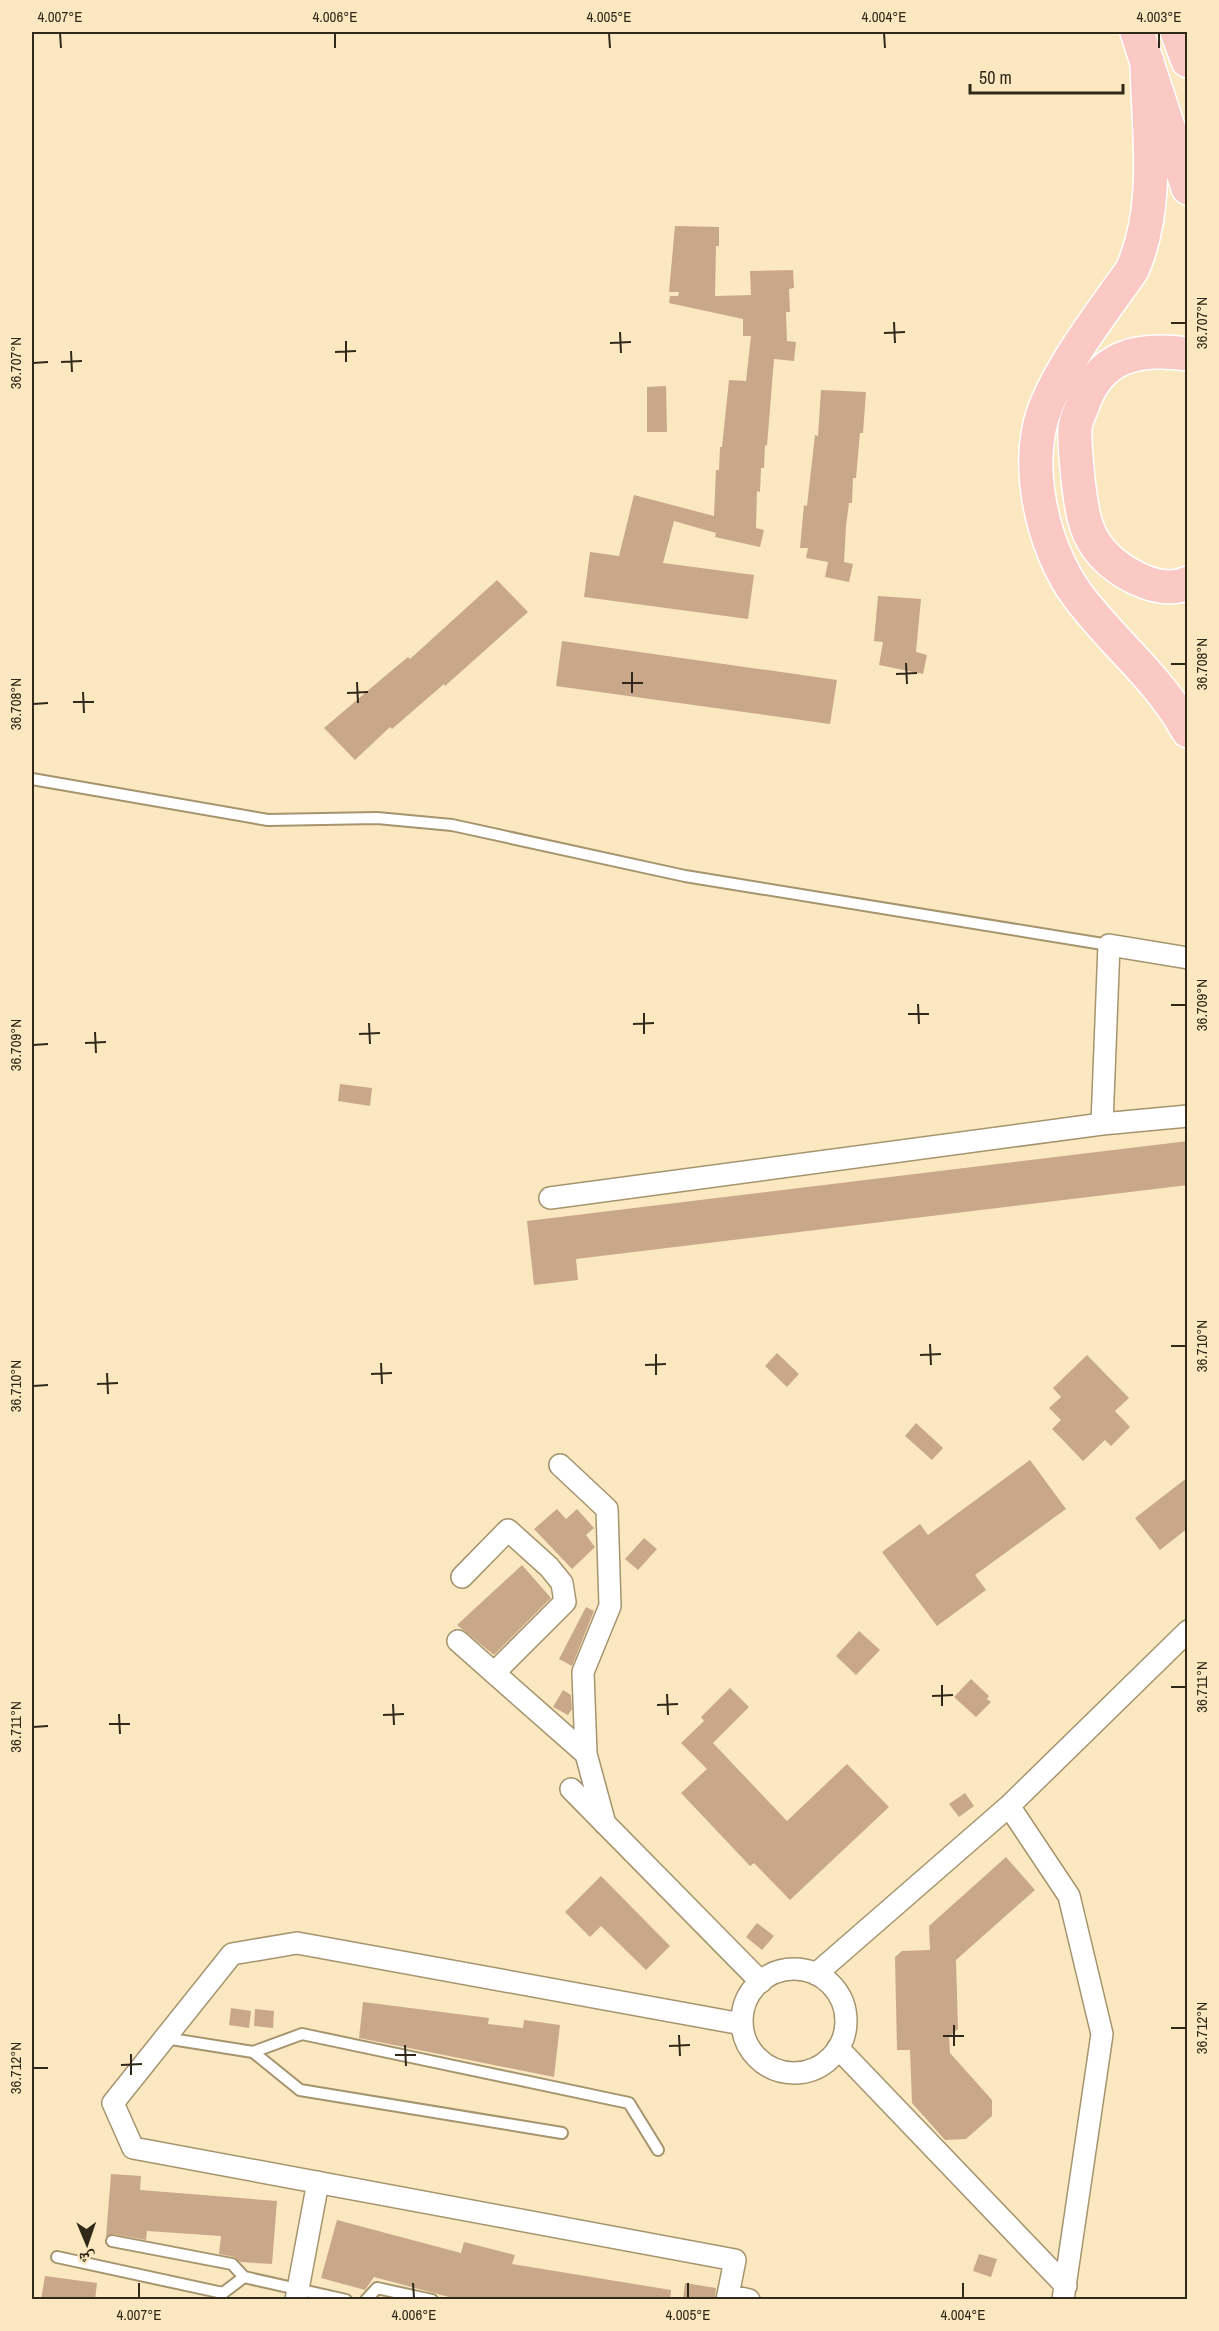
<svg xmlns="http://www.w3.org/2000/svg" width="1219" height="2331" font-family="'Archivo Narrow','Noto Naskh Arabic',sans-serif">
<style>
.building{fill:#c8a889}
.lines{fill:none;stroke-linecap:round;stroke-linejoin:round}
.service-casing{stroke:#a5946e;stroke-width:14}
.minor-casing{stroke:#a5946e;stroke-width:24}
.motorway-casing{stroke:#fff;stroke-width:36}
.service{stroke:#fff;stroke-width:10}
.minor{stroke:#fff;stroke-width:21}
.motorway{stroke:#fac9c4;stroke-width:33}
.ticks{fill:none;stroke:#302919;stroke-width:2}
.neatline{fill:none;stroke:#302919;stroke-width:2}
.ticks-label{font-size:15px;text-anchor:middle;fill:#302919}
</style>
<rect width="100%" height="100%" fill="#fbe8c0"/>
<path class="building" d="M675 226 719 227V246H716L715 296 751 295 750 271 793 270 794 288 789 289 790 312H786L787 341 796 342 794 361 774 359 767 446 765 445 764 468H761L760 492 757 491 756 528 764 530 760 547 715 537 716 533 674 521 663 563 754 575 748 619 584 597 590 552 619 556 634 495 714 516 716 470H719L720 447H722L729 380 746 381 751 336H743V319L669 303 670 296H678L679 292H669Z
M666 386 667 432H647V387Z
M821 390 866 392 863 433H860L856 478H853L852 503H849L846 526 844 562 853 564 849 582 825 577 828 562 806 558 808 548H800L804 505 807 506 815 435 818 436Z
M497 580 528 612 445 686 444 684 392 729 390 727 355 760 324 728 391 671 408 657 410 659Z
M878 596 921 599 916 652 927 655 923 674 879 665 883 642 874 641Z
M562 641 837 680 830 724 556 686Z
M340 1084 372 1088 370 1106 338 1101Z
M1188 1141V1185L576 1259 578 1280 534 1285 527 1221Z
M777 1353 799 1374 787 1387 765 1366Z
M1087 1355 1129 1398 1115 1411 1130 1427 1111 1446 1105 1440 1083 1461 1052 1429 1061 1420 1049 1408 1061 1397 1053 1388Z
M916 1423 943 1448 932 1460 905 1436Z
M1030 1460 1066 1509 975 1575 986 1590 937 1626 882 1552 920 1524 928 1535Z
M1188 1477V1528L1160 1550 1135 1518Z
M557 1509 566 1519 577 1509 594 1528 586 1535 595 1547 572 1569 534 1529Z
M644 1538 657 1549 638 1570 625 1559Z
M522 1565 551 1598 494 1655 457 1625Z
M586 1607 594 1611 572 1666 559 1659Z
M859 1631 880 1650 856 1675 836 1656Z
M971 1679 989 1696 987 1699 991 1702 976 1717 954 1697Z
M730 1688 749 1707 713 1743 787 1821 847 1764 889 1807 790 1900 754 1863 750 1866 681 1793 707 1769 681 1743 704 1721 701 1717Z
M563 1690 571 1695 572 1709 568 1715 553 1707Z
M965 1793 974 1806 959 1817 949 1804Z
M1006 1857 1035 1890 956 1960 958 2029 949 2037 950 2053 992 2100V2116L966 2139 945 2140 912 2103 910 2050H897L895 1957 902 1951 930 1950 929 1926Z
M601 1876 670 1946 646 1970 601 1926 590 1937 565 1912Z
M757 1923 774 1936 762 1950 746 1937Z
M363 2002 489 2018 488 2024 523 2028 524 2020 560 2025 554 2077 359 2038Z
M231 2008 251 2011 249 2028 229 2025Z
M255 2009 274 2011 273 2028 254 2026Z
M111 2174 141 2176 140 2190 277 2201 272 2264 240 2262 234 2257 219 2254 221 2236 147 2231 146 2240 113 2234 106 2237Z
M337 2220 461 2253 464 2242 515 2255 512 2264 671 2290 670 2300H460L374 2277 365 2290 321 2278Z
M979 2254 997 2259 991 2277 973 2271Z
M45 2276 97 2283 95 2300H41Z
M685 2283 716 2288 715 2300H683Z"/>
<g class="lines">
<g class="service-casing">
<path id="service" d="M32 779 268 820 377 818 452 825 685 876 1109 945
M165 2038 253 2052 300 2090 562 2133
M253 2052 302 2034 629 2103 658 2150
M57 2257 223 2293 244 2277 232 2264 112 2241
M244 2277 346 2300
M366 2300 377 2288 432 2300"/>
</g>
<g class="minor-casing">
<path id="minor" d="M1102 1124 1109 945 1188 958
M550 1198 1102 1124 1188 1116
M560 1465 607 1509 610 1606 583 1672 586 1754 605 1824
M462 1577 508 1530 549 1567 562 1583 565 1602 494 1673
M458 1641 586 1754
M571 1789 761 1982
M1009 1806 1069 1896 1102 2034 1063 2300
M742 2021a52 52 0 1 1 104 0a52 52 0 1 1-104 0Z
M816 1974 1009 1806 1188 1631
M838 2048 1066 2286
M728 2295 749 2300
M296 2300 318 2182
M727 2300 735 2260 133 2148 113 2103 232 1954 297 1943 742 2024"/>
</g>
<g class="motorway-casing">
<path id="motorway" d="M1137 32 1188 188
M1177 32 1188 61
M1147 61C1148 130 1161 205 1132 270 1104 310 1068 356 1048 401 1022 459 1041 546 1078 596 1113 643 1160 679 1188 731
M1188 354C1138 347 1099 355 1082 407 1079 414 1075 422 1075 429 1074 445 1077 464 1078 480 1081 502 1083 527 1096 545 1112 570 1159 597 1188 583"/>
</g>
<use href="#service" class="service"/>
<use href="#minor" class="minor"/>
<use href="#motorway" class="motorway"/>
</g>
<path class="ticks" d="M60 33 61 48M335 33V48M609 33 610 48M884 33 885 48M1159 33V48M894 322 895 343M1171 323H1186M620 332 621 353M884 333 905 332M346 341V362M610 343 631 342M71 351 72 372M335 352 356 351M61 362 82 361M33 363 48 362M906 663 907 684M1171 664H1186M632 672V693M896 674 917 673M357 682 358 703M622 683H643M83 692 84 713M347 693 368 692M73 702H94M33 704 48 703M918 1004 919 1024M1171 1005H1186M644 1013V1034M908 1014H929M369 1023 370 1044M633 1024 654 1023M95 1032 96 1053M359 1034 380 1033M85 1043 106 1042M33 1045 48 1044M930 1344 931 1365M1171 1346H1186M656 1354V1375M920 1355 941 1354M381 1363 382 1384M645 1365 666 1364M107 1373 108 1394M371 1374 392 1373M97 1384 118 1383M33 1386 48 1385M942 1685V1706M1171 1687H1186M667 1694 668 1715M932 1696 953 1695M393 1704 394 1725M657 1705 678 1704M119 1714 120 1734M383 1715 404 1714M109 1724H130M33 1727 48 1726M954 2025V2046M1171 2028H1186M679 2035 680 2056M943 2036H964M405 2045 406 2066M669 2046 690 2045M131 2054V2075M395 2055H416M121 2065 142 2064M33 2068H48M139 2283V2298M413 2283 414 2298M688 2283V2298M963 2283V2298"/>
<rect width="1219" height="2331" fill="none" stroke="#fbe8c0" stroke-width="66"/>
<g transform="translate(87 2244) rotate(178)" stroke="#fbe8c0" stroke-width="4.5" paint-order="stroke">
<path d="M0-4.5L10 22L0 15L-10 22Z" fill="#302919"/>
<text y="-9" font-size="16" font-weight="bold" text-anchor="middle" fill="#302919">ش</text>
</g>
<path d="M970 84v9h153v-9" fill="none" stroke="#302919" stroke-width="3"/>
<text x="979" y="84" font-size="18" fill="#302919" stroke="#fbe8c0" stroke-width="4.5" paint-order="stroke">50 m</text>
<rect x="33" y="33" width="1153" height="2265" class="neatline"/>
<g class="ticks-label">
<text x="60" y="22">4.007°E</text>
<text x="335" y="22">4.006°E</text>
<text x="609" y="22">4.005°E</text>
<text x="884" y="22">4.004°E</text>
<text x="1159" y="22">4.003°E</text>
<text transform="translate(1202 323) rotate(-90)" y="5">36.707°N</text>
<text transform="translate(16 363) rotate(-90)" y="5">36.707°N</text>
<text transform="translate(1202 664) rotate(-90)" y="5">36.708°N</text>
<text transform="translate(16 704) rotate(-90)" y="5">36.708°N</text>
<text transform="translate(1202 1005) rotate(-90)" y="5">36.709°N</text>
<text transform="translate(16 1045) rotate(-90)" y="5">36.709°N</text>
<text transform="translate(1202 1346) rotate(-90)" y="5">36.710°N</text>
<text transform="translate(16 1386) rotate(-90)" y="5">36.710°N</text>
<text transform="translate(1202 1687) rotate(-90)" y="5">36.711°N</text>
<text transform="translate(16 1727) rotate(-90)" y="5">36.711°N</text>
<text transform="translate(1202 2028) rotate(-90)" y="5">36.712°N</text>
<text transform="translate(16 2068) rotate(-90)" y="5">36.712°N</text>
<text x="139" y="2320">4.007°E</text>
<text x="414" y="2320">4.006°E</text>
<text x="688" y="2320">4.005°E</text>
<text x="963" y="2320">4.004°E</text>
</g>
</svg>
